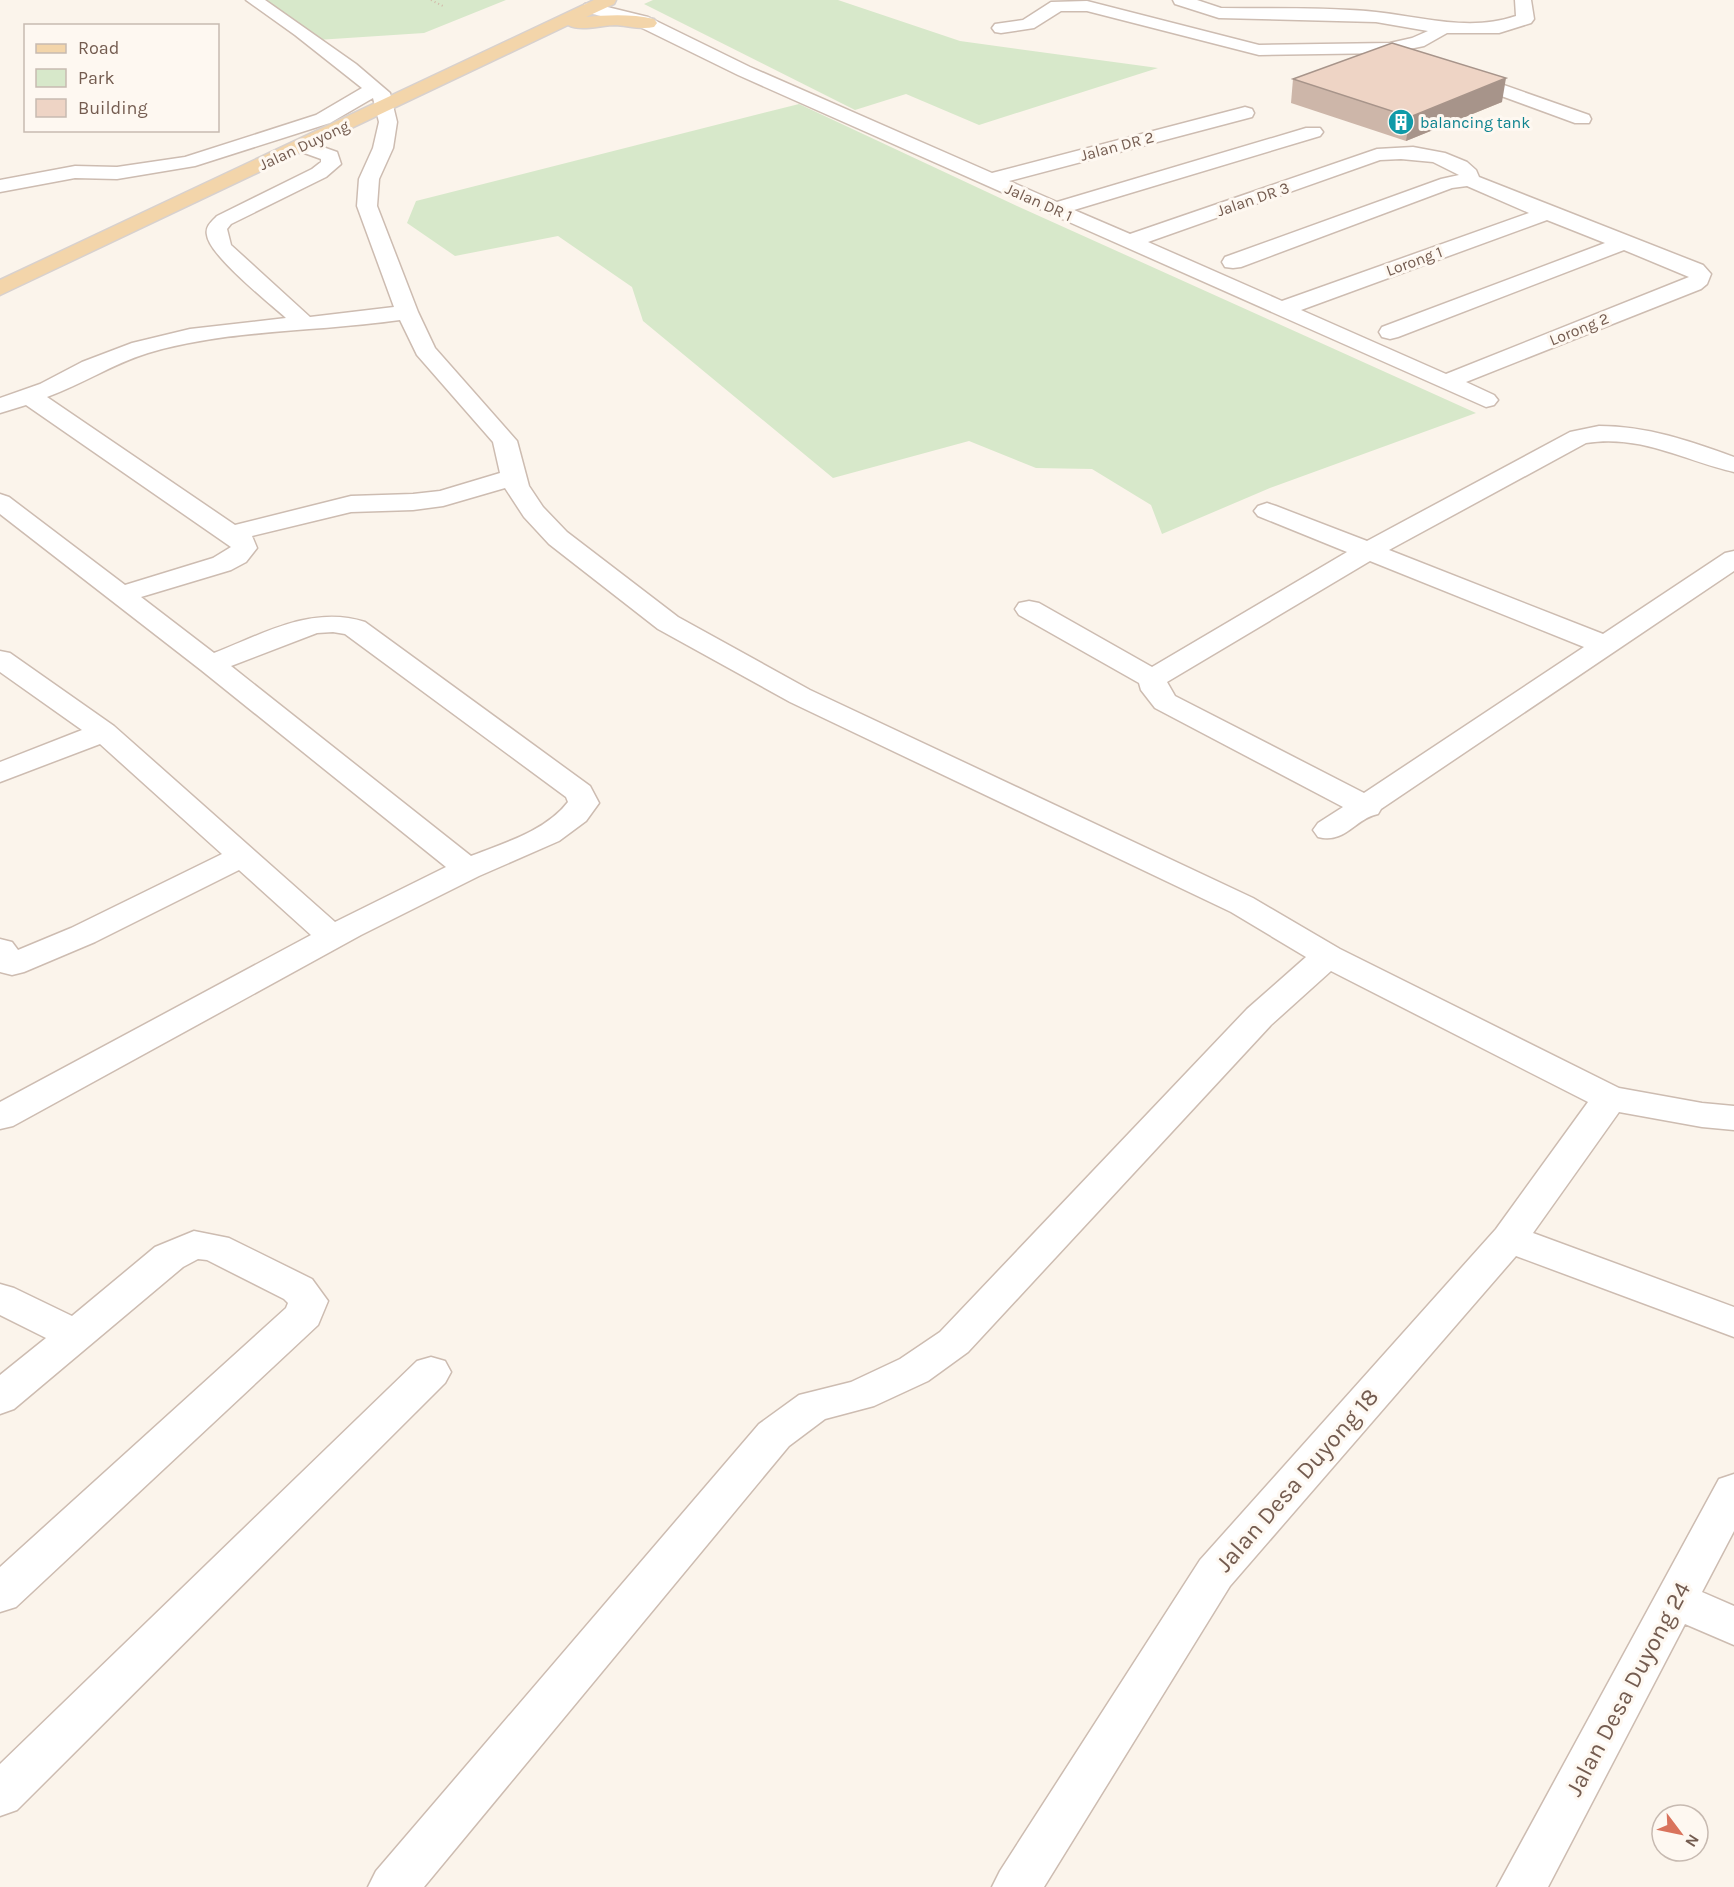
<svg xmlns="http://www.w3.org/2000/svg" width="1734" height="1887" font-family="Karla,sans-serif">
<style>
.green{fill:#d7e8ca}
.lines{fill:none;stroke-linecap:round;stroke-linejoin:round}
.minor-casing{stroke:#cdbcb1;stroke-width:3}
.major-casing{stroke:#d8d1ce;stroke-width:3}
.path{stroke:#d3b7a8;stroke-width:2;stroke-dasharray:1 3;stroke-linecap:butt}
.minor{fill:#fff;fill-rule:evenodd}
.major{fill:#f3d5aa;fill-rule:evenodd}
.wall{fill:#cdb6a9}
.shaded-wall{fill:#a7948a}
.building{fill:#eed4c5;stroke:#a7948a;stroke-width:1.5}
.labels{text-anchor:middle;dominant-baseline:central;stroke-width:6;stroke-linejoin:round;paint-order:stroke}
.far-culture-label{font-size:16px;fill:#0d838f;stroke:#fef8f1;text-anchor:start}
.far-street-label{font-size:16px;fill:#745c50;stroke:#fef8f1}
.near-street-label{font-size:24px;fill:#745c50;stroke:#fef8f1}
</style>
<rect width="100%" height="100%" fill="#fbf4eb"/>
<path class="green" d="M260 0H506L424 33 317 40Z
M653 0H838L960 41 1158 68 979 125 906 94 855 110 644 4Z
M799 104 1017 206 1476 413 1270 488 1162 534 1151 505 1092 469 1036 468 969 441 833 478 643 321 632 287 558 236 455 256 407 223 416 201Z"/>
<g class="lines">
<g class="minor-casing">
<path id="minor" d="M246 0H265L356 64 390 93 397 122 393 148 379 179 377 206 418 312 435 348 517 441 529 486 543 507 567 532 678 617 810 690 1253 898 1340 949 1619 1088 1702 1103 1734 1106V1130L1702 1127 1619 1112 1533 1233 1734 1307V1337L1516 1256 1230 1586 1044 1887H992L1000 1871 1200 1560 1496 1229 1588 1102 1331 971 1271 1025 968 1352 928 1381 874 1406 825 1419 789 1446 424 1887H368L376 1871 759 1424 799 1395 851 1382 900 1359 940 1332 1247 1009 1306 957 1231 912 790 702 658 629 549 544 524 517 505 488 443 506 413 510 351 512 252 536 257 548 246 562 231 570 141 597 214 653C263 634 312 605 365 622L590 786 599 803 586 821 559 841 479 876 361 935 13 1126 0 1129V1102L311 935 239 870 95 942 24 972 12 975 0 972V939L12 942 18 950 71 928 222 854 100 744 0 782V762L82 730 0 672V651L10 653 114 726 335 922 446 867 201 670 0 514V494L9 497 125 585 213 558 231 547 26 405 0 413V398L40 384 82 362 132 343 190 329 286 318C269 303 209 255 207 235 205 227 211 222 217 216L312 169 321 162V159L296 150 293 146 296 142 303 140 337 152 341 164 326 177 231 224 227 229 231 245 310 317 394 307 357 206 359 179 373 148 379 122 373 98 330 123 195 166 117 179 75 178 0 192V180L75 166 117 167 185 157 316 115 362 88 295 35ZM400 320 417 355 493 442 500 473 440 491 413 494 351 496 235 525 47 397C81 385 112 364 148 353 229 329 317 332 400 320ZM333 632 345 634 566 797 568 802C546 831 504 843 471 856L231 666 317 633Z
M1173 0H1197L1221 8C1272 9 1325 7 1376 12 1423 17 1470 32 1516 16L1515 0H1531L1534 19 1531 23 1499 33H1447L1424 46 1390 53 1259 55 1087 11H1061L1034 28 1001 33 995 32 992 28 995 24 1023 20 1051 2 1087 1 1259 45 1390 43 1412 38 1428 31 1376 22 1219 18 1175 4Z
M591 3 648 17 750 67 992 173 1245 107 1252 109 1254 113 1252 117 1009 181 1057 202 1306 128H1320L1323 132 1320 136 1074 210 1130 234 1377 149 1413 147 1445 153 1467 162 1476 170 1479 177 1703 265 1711 274 1707 284 1701 289 1466 382 1494 395 1498 400 1494 405 1486 407 738 75 636 25 585 12 582 8 585 4ZM1401 159 1433 162 1459 175 1441 179 1225 257 1222 262 1225 267 1233 268 1241 267 1452 188 1467 186 1529 213 1282 301 1148 242 1380 160ZM1547 220 1605 243 1382 327 1379 332 1382 337 1390 339 1398 337 1624 250 1689 277 1446 374 1301 310Z
M1461 70 1589 115 1591 119 1589 123H1575L1455 79 1452 75 1455 71Z
M1599 426C1647 426 1690 441 1734 457V472C1683 460 1640 434 1586 443L1389 550 1603 634 1725 553 1734 551V571L1381 809 1378 814C1354 819 1346 844 1318 837L1313 830 1318 823 1343 807 1155 708 1141 690 1139 683 1019 615 1015 609 1019 603 1029 601 1039 603 1152 667 1347 552 1258 516 1254 511 1258 506 1267 503 1276 506 1367 541 1570 432ZM1370 561 1584 647 1364 793 1175 696 1167 682Z
M194 1231 229 1238 312 1279 328 1301 318 1325 16 1607 0 1612V1567L286 1308 288 1303 284 1299 207 1260 198 1259 183 1267 14 1409 0 1414V1375L46 1338 0 1315V1284L14 1288 72 1316 155 1247Z
M431 1357 445 1361 451 1372 445 1383 17 1810 0 1816V1764L417 1361Z
M1734 1474V1531L1702 1592 1734 1606V1645L1685 1624 1548 1887H1497L1719 1479Z"/>
</g>
<g class="major-casing">
<path id="major" d="M594 0H616L614 4 586 17C608 15 632 14 654 19L657 23 654 27C642 30 628 26 616 25 601 25 581 32 568 25L0 295V280Z"/>
</g>
<path class="path" d="M431 0 445 7"/>
<use href="#minor" class="minor"/>
<use href="#major" class="major"/>
</g>
<path class="wall" d="M1293 79 1502 102 1406 141 1291 103Z"/>
<path class="shaded-wall" d="M1506 78 1502 102 1406 141 1410 117Z"/>
<path class="building" d="M1392 43 1506 78 1410 117 1293 79Z"/>
<defs>
<g id="building-disc" transform="scale(1.35)"><circle r="9.5" fill="#0f9aa8" stroke="#fef8f1"/><path d="M-4-6H4V6H1V3H-1V6H-4ZM-2.5-4.3h1.7v1.8h-1.7ZM.8-4.3h1.7v1.8H.8ZM-2.5-1h1.7V.8h-1.7ZM.8-1h1.7V.8H.8Z" fill="#fff"/></g>
</defs>
<g fill-rule="evenodd">
<use href="#building-disc" x="1401" y="122"/>
</g>
<g class="labels">
<g class="far-culture-label">
<text x="1420" y="122">balancing tank</text>
</g>
<g class="far-street-label">
<text transform="translate(304 145) rotate(-25)">Jalan Duyong</text>
<text transform="translate(1117 146) rotate(-15)">Jalan DR 2</text>
<text transform="translate(1253 199) rotate(-19)">Jalan DR 3</text>
<text transform="translate(1039 202) rotate(24)">Jalan DR 1</text>
<text transform="translate(1414 261) rotate(-20)">Lorong 1</text>
<text transform="translate(1579 329) rotate(-22)">Lorong 2</text>
</g>
<g class="near-street-label">
<text transform="translate(1297 1480) rotate(-49)">Jalan Desa Duyong 18</text>
<text transform="translate(1628 1689) rotate(-62)">Jalan Desa Duyong 24</text>
</g>
</g>
<rect x="24" y="24" width="195" height="108" fill="#fef8f1" stroke="#c7bab1" stroke-width="1.5"/>
<rect x="36" y="44" width="30" height="9" fill="#f3d5aa" stroke="#c7bab1" stroke-width="1.5"/>
<text x="78" y="54" font-size="18" fill="#745c50">Road</text>
<rect x="36" y="69" width="30" height="18" fill="#d7e8ca" stroke="#c7bab1" stroke-width="1.5"/>
<text x="78" y="84" font-size="18" fill="#745c50">Park</text>
<rect x="36" y="99" width="30" height="18" fill="#eed4c5" stroke="#c7bab1" stroke-width="1.5"/>
<text x="78" y="114" font-size="18" fill="#745c50">Building</text>
<g transform="translate(1680 1833) rotate(122)"><circle r="28" fill="#fef8f1" stroke="#c7bab1" stroke-width="1.5"/>
<path d="M0-4.5L10 22L0 15L-10 22Z" fill="#d9735c"/>
<text y="-9" font-size="16" font-weight="bold" text-anchor="middle" fill="#745c50">N</text>
</g>
</svg>
